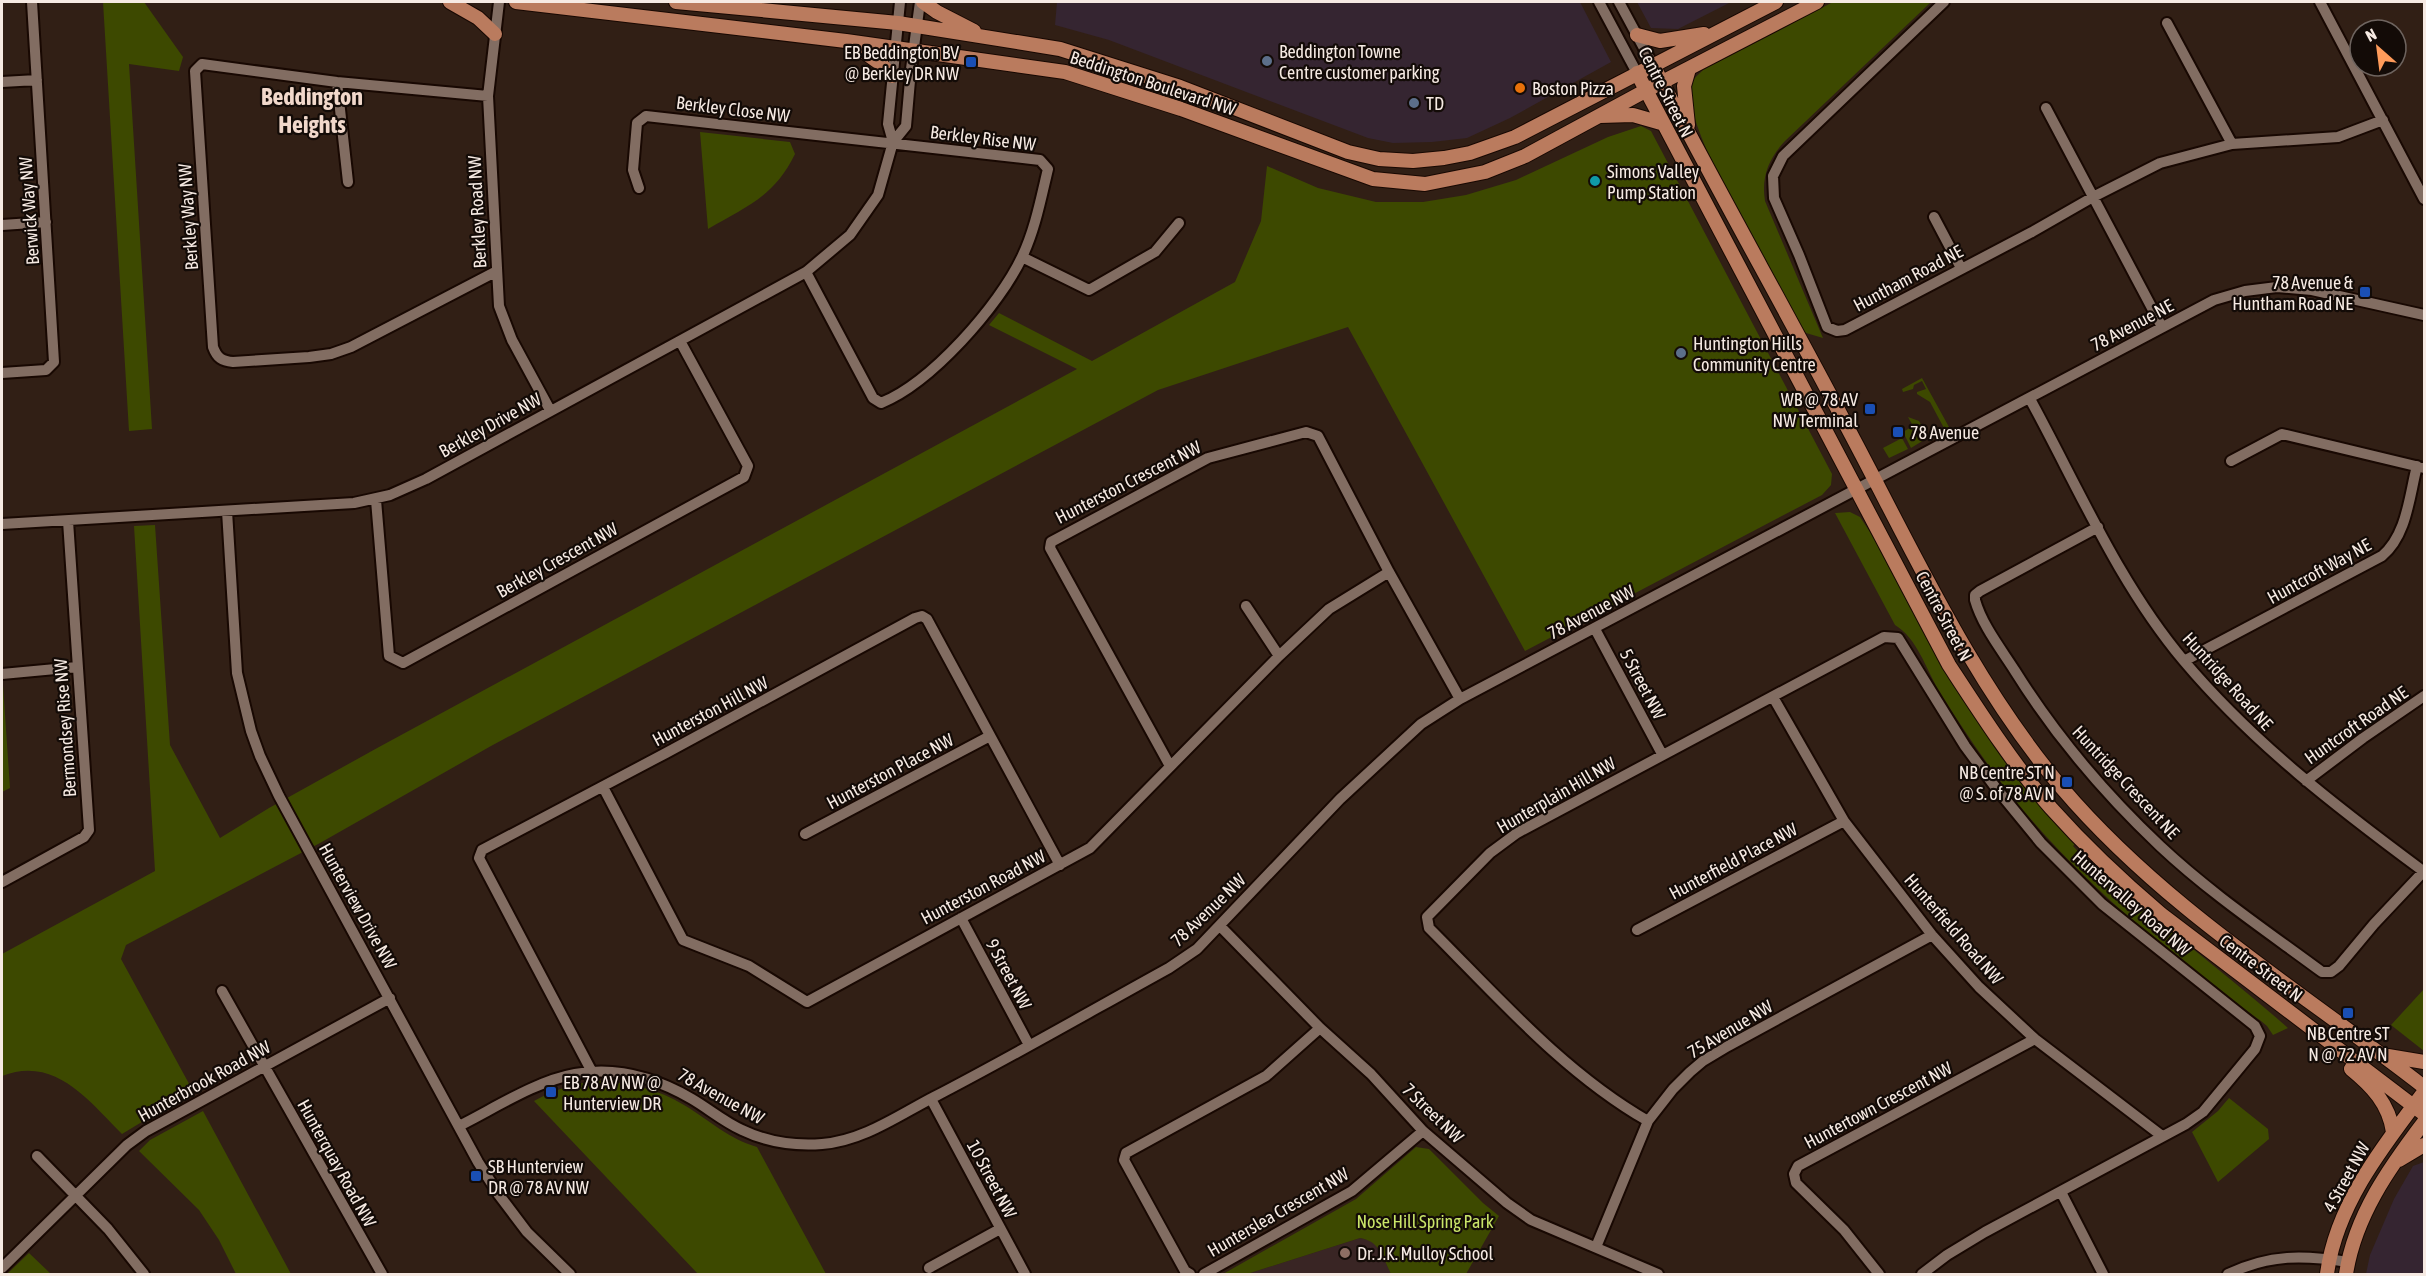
<svg xmlns="http://www.w3.org/2000/svg" width="2426" height="1276" font-family="'Asap Condensed',sans-serif">
<style>
.commercial{fill:#352531}
.education{fill:#392524}
.green{fill:#3d4900}
.lines{fill:none;stroke-linecap:round;stroke-linejoin:round}
.minor-casing{stroke:#180802;stroke-width:14}
.major-casing{stroke:#180802;stroke-width:16}
.minor{stroke:#826d62;stroke-width:10}
.major{stroke:#ba7b5e;stroke-width:14}
.service-dot{fill:#5c6f8a;stroke:#130b07;stroke-width:2}
.transit-dot{fill:#1a4fb4;stroke:#130b07;stroke-width:2}
.food-dot{fill:#e8710a;stroke:#130b07;stroke-width:2}
.culture-dot{fill:#0f9aa8;stroke:#130b07;stroke-width:2}
.education-dot{fill:#8d6e63;stroke:#130b07;stroke-width:2}
.labels{text-anchor:middle;dominant-baseline:central;stroke-width:4.5;stroke-linejoin:round;paint-order:stroke}
.poi-label{font-size:18px;fill:#f6eae3;stroke:#130b07;text-anchor:start}
.street-label{font-size:18px;fill:#f6eae3;stroke:#130b07}
.park-label{font-size:18px;fill:#cae569;stroke:#130b07}
.district-label{font-size:24px;font-weight:bold;fill:#f1d8cb;stroke:#130b07}
</style>
<rect width="100%" height="100%" fill="#311f15"/>
<path class="commercial" d="M1057 2H1580L1611 62 1510 118 1467 138 1432 142 1393 143 1368 138 1109 40 1055 25Z
M1637 2H1731L1678 29 1651 28Z
M2424 1162V1274H2366L2370 1255 2394 1199 2413 1166Z"/>
<path class="education" d="M1360 1238 1372 1241 1379 1248 1391 1274H1247Z"/>
<path class="green" d="M103 2H144L183 57 179 71 129 64 152 429 129 431Z
M1833 2H1931L1785 141C1769 158 1761 177 1765 201L1823 338 1806 333 1797 325C1775 284 1683 125 1690 88 1691 80 1697 76 1703 70Z
M1641 126 1651 131 1832 474 1831 485 1822 495 1525 651 1348 327 1158 390 491 746 320 843 126 945 121 959 193 1091 122 1134C89 1101 55 1055 2 1076V954L155 871 134 526 155 525 170 745 220 838 269 808 379 747 1077 369 989 325 999 313 1092 361 1235 282 1261 221 1267 166 1318 188 1376 202H1423L1466 195 1516 180 1608 137Z
M700 132 790 142 795 154C774 197 747 206 708 229Z
M1922 378 1949 427 1945 430 1930 402 1917 394V392L1926 389 1922 381 1914 385 1913 389 1903 392 1902 389Z
M1908 417 1919 421 1926 433 1924 440 1911 448 1903 432 1913 426Z
M1902 438 1908 449 1889 458 1883 448Z
M1850 512 1860 517 1872 535C1932 647 1986 751 2075 844L2073 846 2090 864 2092 862C2154 922 2224 971 2288 1028L2273 1035 2267 1026 2261 1021C2171 957 2083 884 2013 798 1986 763 1961 727 1938 689 1926 669 1917 638 1895 625L1835 513Z
M2 685H3L10 788 2 792Z
M2424 989V1051L2391 1025Z
M600 1081C630 1083 658 1089 684 1105 709 1120 729 1139 757 1147L826 1274H698L534 1101C556 1089 574 1083 600 1081Z
M2229 1098 2268 1129 2269 1139 2218 1182 2192 1132 2218 1111Z
M203 1111 291 1274H236L219 1240 199 1210 139 1151 150 1140Z
M1416 1147 1429 1149 1483 1203 1499 1216 1466 1274H1391C1383 1258 1380 1241 1360 1238L1247 1274H1223L1356 1199Z
M29 1253 51 1274H7Z"/>
<g class="lines">
<g class="minor-casing">
<path id="minor" d="M499 2 488 96 499 306 512 340 550 410
M1599 2 1637 73
M1619 2 1653 65
M1944 2 1783 156 1773 176 1774 198 1799 255 1827 327 1837 331 1845 330 2032 232 2093 197 2160 163 2232 144 2338 137 2383 120
M2320 2 2424 199
M2167 23 2232 144
M2 82 37 80
M337 82 348 182
M488 96 337 82 202 64 195 71 213 347C217 358 222 361 233 362L309 357 331 354 351 347 497 271
M2046 108 2162 327
M893 142 888 124 900 2
M639 188 633 170 637 123 646 116 1040 160 1048 169C1041 198 1035 230 1022 257 999 306 931 383 881 403L873 398 806 272
M1934 217 1961 268
M2 225 46 222
M1022 257 1089 290 1155 252 1179 223
M2 373 46 370 54 362 32 2
M2030 399C2078 487 2119 584 2184 661 2253 743 2338 808 2423 871
M2231 461 2282 434 2424 468
M376 500 389 656 403 663 744 477 748 466 680 341
M227 511 237 673 251 731 260 756 279 796 478 1162 499 1195 527 1232 570 1274
M2 524 354 503 390 495 426 479 806 272 850 235 878 195 893 142 906 126 911 69 920 2
M2098 527 1980 591 1975 595V600C1982 625 2001 649 2015 671 2055 735 2105 794 2160 846 2210 893 2268 932 2322 972H2331L2339 966 2374 924 2424 871
M1246 606 1279 656
M1595 629 1662 754
M2184 661 2382 556C2407 535 2409 497 2417 466
M2 674 77 667
M1773 697 1844 821 1932 935 1979 987 2035 1039 2162 1136
M1170 766 1050 548 1051 542 1208 458 1306 432 1318 436 1389 572 1460 699
M2306 781 2363 738 2424 696
M603 787 683 940 749 966 807 1002 1090 848 1279 656 1329 609 1389 572
M805 834 990 736
M2 882 84 837 89 830 68 521
M961 918 1029 1045
M1220 926 1320 1028 1371 1074 1423 1131 1507 1203 1531 1220 1658 1274
M1637 930 1844 821
M222 991 382 1274
M592 1072 479 858 482 850 666 753 915 618 922 616 927 619 1060 865
M931 1099 1025 1274
M1648 1121C1564 1073 1497 996 1429 928L1427 917 1490 853 1517 833 1884 637 1898 638 1965 746 1996 788 2041 843 2102 904 2255 1026 2260 1036 2255 1049 2203 1112 2186 1124 1985 1232 1947 1255 1922 1274
M459 1126C495 1108 536 1081 575 1074 617 1066 656 1078 692 1099 709 1109 724 1122 742 1130 767 1142 795 1146 822 1144 863 1141 899 1115 934 1097 1013 1056 1091 1011 1169 968L1197 949 1340 799 1421 724 1460 699 2214 300 2245 291 2277 287 2312 290 2424 315
M37 1156 108 1229 144 1274
M2061 1192 2103 1274
M1596 1247 1648 1121 1673 1089 1690 1072 1703 1061 1728 1046 1932 935
M2 1268 127 1145 146 1131 390 998
M929 1268 1000 1229
M1190 1274 1185 1271 1124 1160 1126 1153 1266 1076 1320 1028
M1204 1274 1352 1191 1423 1131
M1879 1274 1844 1230 1796 1183 1794 1174 1798 1166 2035 1039
M2228 1274C2270 1254 2304 1255 2348 1262"/>
</g>
<g class="major-casing">
<path id="major" d="M450 2 478 18 495 34
M516 2 846 41 1065 72 1181 109 1373 179 1425 184 1485 172 1525 156 1645 91 1817 2
M676 2 898 23 1060 49 1180 87 1348 152 1379 159 1413 161 1444 158 1470 153 1515 137 1776 2
M923 2 937 12 974 31
M1637 35 1660 41 1704 34
M851 43 881 64 892 76
M1653 65C1718 191 1788 314 1854 440 1917 559 1974 684 2062 788 2164 908 2301 991 2424 1087
M1637 73 1949 665C1981 714 2013 764 2051 808 2085 846 2122 881 2161 914L2424 1114
M1600 116 1633 115 1661 123
M1688 125 1684 86 1689 69
M2388 1056 2424 1062
M2351 1069C2372 1086 2389 1104 2393 1132
M2399 1160 2424 1145
M2327 1274C2336 1205 2383 1146 2424 1092
M2346 1274C2355 1216 2389 1168 2424 1122"/>
</g>
<use href="#minor" class="minor"/>
<use href="#major" class="major"/>
</g>
<g class="service-dot">
<circle cx="1267" cy="61" r="6"/>
<circle cx="1414" cy="103" r="6"/>
<circle cx="1681" cy="353" r="6"/>
</g>
<g class="transit-dot">
<rect x="965" y="56" width="12" height="12" rx="3"/>
<rect x="2359" y="286" width="12" height="12" rx="3"/>
<rect x="1864" y="403" width="12" height="12" rx="3"/>
<rect x="1892" y="426" width="12" height="12" rx="3"/>
<rect x="2061" y="776" width="12" height="12" rx="3"/>
<rect x="2342" y="1007" width="12" height="12" rx="3"/>
<rect x="545" y="1086" width="12" height="12" rx="3"/>
<rect x="470" y="1170" width="12" height="12" rx="3"/>
</g>
<circle class="food-dot" cx="1520" cy="88" r="6"/>
<circle class="culture-dot" cx="1595" cy="181" r="6"/>
<circle class="education-dot" cx="1345" cy="1253" r="6"/>
<g class="labels">
<g class="poi-label">
<text x="1279" y="51">Beddington Towne<tspan x="1279" dy="21">Centre customer parking</tspan></text>
<text x="959" y="52" text-anchor="end">EB Beddington BV<tspan x="959" dy="21">@ Berkley DR NW</tspan></text>
<text x="1532" y="88">Boston Pizza</text>
<text x="1426" y="103">TD</text>
<text x="1607" y="171">Simons Valley<tspan x="1607" dy="21">Pump Station</tspan></text>
<text x="2353" y="282" text-anchor="end">78 Avenue &amp;<tspan x="2353" dy="21">Huntham Road NE</tspan></text>
<text x="1693" y="343">Huntington Hills<tspan x="1693" dy="21">Community Centre</tspan></text>
<text x="1858" y="399" text-anchor="end">WB @ 78 AV<tspan x="1858" dy="21">NW Terminal</tspan></text>
<text x="1910" y="432">78 Avenue</text>
<text x="2055" y="772" text-anchor="end">NB Centre ST N<tspan x="2055" dy="21">@ S. of 78 AV N</tspan></text>
<text x="2348" y="1033" text-anchor="middle">NB Centre ST<tspan x="2348" dy="21">N @ 72 AV N</tspan></text>
<text x="563" y="1082">EB 78 AV NW @<tspan x="563" dy="21">Hunterview DR</tspan></text>
<text x="488" y="1166">SB Hunterview<tspan x="488" dy="21">DR @ 78 AV NW</tspan></text>
<text x="1357" y="1253">Dr. J.K. Mulloy School</text>
</g>
<g class="street-label">
<text transform="translate(1153 83) rotate(18)">Beddington Boulevard NW</text>
<text transform="translate(1666 92) rotate(63)">Centre Street N</text>
<text transform="translate(733 109) rotate(7)">Berkley Close NW</text>
<text transform="translate(983 138) rotate(7)">Berkley Rise NW</text>
<text transform="translate(29 211) rotate(-94)">Berwick Way NW</text>
<text transform="translate(477 212) rotate(-93)">Berkley Road NW</text>
<text transform="translate(188 217) rotate(-94)">Berkley Way NW</text>
<text transform="translate(1908 278) rotate(-28)">Huntham Road NE</text>
<text transform="translate(2132 325) rotate(-28)">78 Avenue NE</text>
<text transform="translate(490 425) rotate(-29)">Berkley Drive NW</text>
<text transform="translate(1128 482) rotate(-27)">Hunterston Crescent NW</text>
<text transform="translate(557 560) rotate(-29)">Berkley Crescent NW</text>
<text transform="translate(2319 571) rotate(-29)">Huntcroft Way NE</text>
<text transform="translate(1591 612) rotate(-28)">78 Avenue NW</text>
<text transform="translate(1944 616) rotate(62)">Centre Street N</text>
<text transform="translate(2228 681) rotate(48)">Huntridge Road NE</text>
<text transform="translate(1643 684) rotate(62)">5 Street NW</text>
<text transform="translate(710 711) rotate(-28)">Hunterston Hill NW</text>
<text transform="translate(2356 725) rotate(-35)">Huntcroft Road NE</text>
<text transform="translate(65 728) rotate(-94)">Bermondsey Rise NW</text>
<text transform="translate(890 771) rotate(-28)">Hunterston Place NW</text>
<text transform="translate(2126 782) rotate(47)">Huntridge Crescent NE</text>
<text transform="translate(1556 795) rotate(-30)">Hunterplain Hill NW</text>
<text transform="translate(1733 861) rotate(-28)">Hunterfield Place NW</text>
<text transform="translate(983 887) rotate(-28)">Hunterston Road NW</text>
<text transform="translate(2132 903) rotate(41)">Huntervalley Road NW</text>
<text transform="translate(358 906) rotate(61)">Hunterview Drive NW</text>
<text transform="translate(1208 910) rotate(-44)">78 Avenue NW</text>
<text transform="translate(1954 929) rotate(49)">Hunterfield Road NW</text>
<text transform="translate(2261 968) rotate(37)">Centre Street N</text>
<text transform="translate(1009 974) rotate(62)">9 Street NW</text>
<text transform="translate(1730 1029) rotate(-31)">75 Avenue NW</text>
<text transform="translate(204 1081) rotate(-29)">Hunterbrook Road NW</text>
<text transform="translate(721 1096) rotate(29)">78 Avenue NW</text>
<text transform="translate(1878 1105) rotate(-28)">Huntertown Crescent NW</text>
<text transform="translate(1433 1113) rotate(44)">7 Street NW</text>
<text transform="translate(337 1163) rotate(61)">Hunterquay Road NW</text>
<text transform="translate(2346 1177) rotate(-61)">4 Street NW</text>
<text transform="translate(992 1179) rotate(62)">10 Street NW</text>
<text transform="translate(1278 1212) rotate(-30)">Hunterslea Crescent NW</text>
</g>
<g class="park-label">
<text x="1425" y="1221">Nose Hill Spring Park</text>
</g>
<g class="district-label">
<text x="312" y="96">Beddington<tspan x="312" dy="28">Heights</tspan></text>
</g>
</g>
<rect width="2426" height="1276" fill="none" stroke="#f6eae3" stroke-width="6"/>
<g transform="translate(2378 48) rotate(332)"><circle r="28" fill="#130b07" stroke="#6e645f" stroke-width="1.5"/>
<path d="M0-4.5L10 22L0 15L-10 22Z" fill="#ff9b5a"/>
<text y="-9" font-size="16" font-weight="bold" text-anchor="middle" fill="#f6eae3">N</text>
</g>
</svg>
